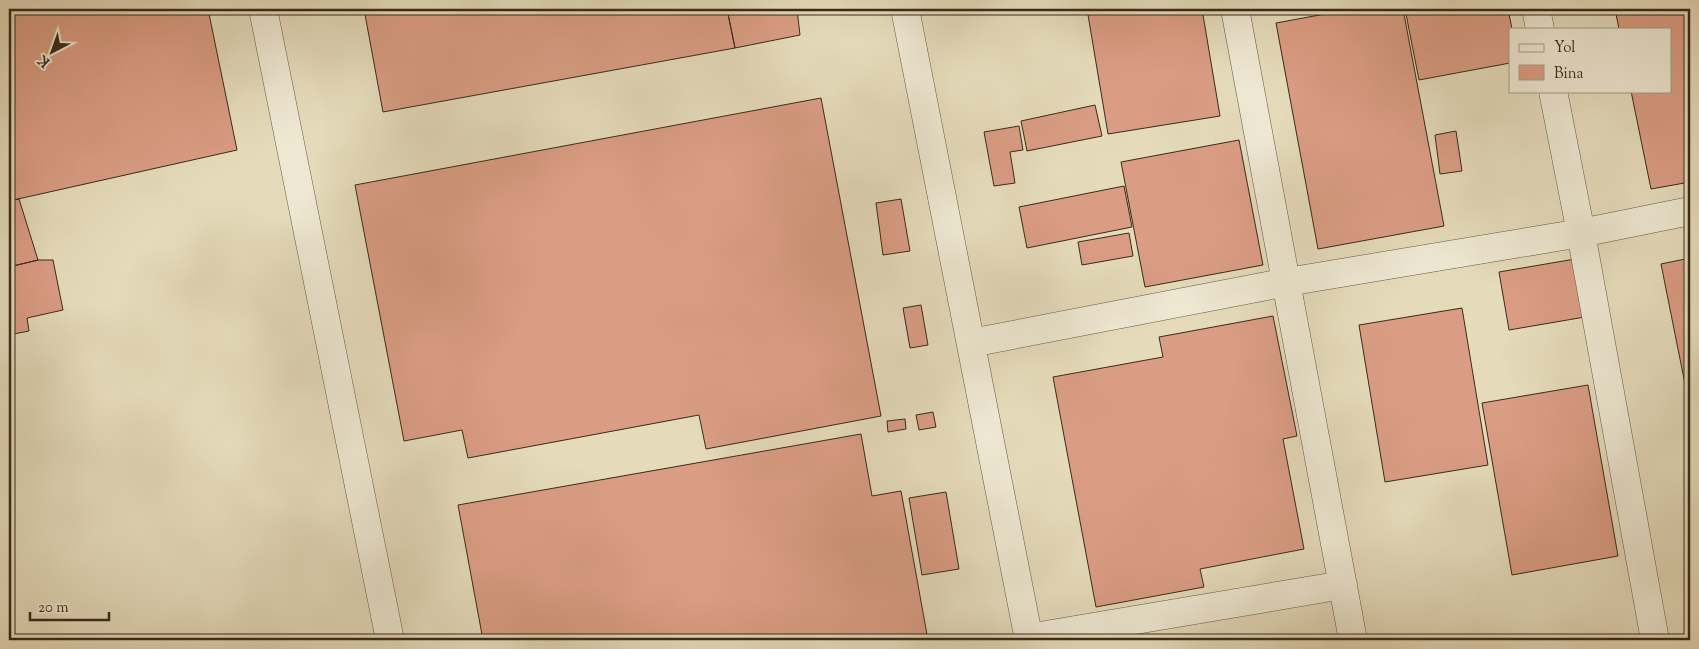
<svg xmlns="http://www.w3.org/2000/svg" width="1699" height="649" font-family="'Sorts Mill Goudy',serif">
<style>
.building{fill:#da9d84;stroke:#382a1b}
.lines{fill:none;stroke-linecap:round;stroke-linejoin:round}
.minor-casing{stroke:#635643;stroke-width:29}
.minor{stroke:#eee8d3;stroke-width:28}
</style>
<rect width="100%" height="100%" fill="#e5dbbb"/>
<filter id="stains"><feTurbulence type="fractalNoise" baseFrequency=".004" numOctaves="4"/><feColorMatrix values="0 0 0 0 .2 0 0 0 0 .09 0 0 0 0 .02 0 0 0 .5 -.17"/></filter>
<radialGradient id="worn" r=".72"><stop offset=".6" stop-color="#630" stop-opacity="0"/><stop offset="1" stop-color="#630" stop-opacity=".3"/></radialGradient>
<path class="building" d="M9 9H208L237 150 9 201Z
M364 9H727L735 48 383 112Z
M727 9H797L800 35 735 48Z
M1087 9H1202L1220 116 1108 134Z
M1352 9H1403L1444 226 1318 249 1276 23Z
M1405 9H1508L1512 29H1510V63L1419 80Z
M1615 9H1690V182L1651 189 1631 91H1670V29H1619Z
M821 98 881 416 706 449 699 415 468 458 462 430 404 441 355 185Z
M1095 105 1102 136 1027 151 1021 121Z
M1019 126 1023 150 1010 152 1015 183 994 186 984 132Z
M1456 131 1462 171 1440 174 1435 135Z
M1239 140 1263 265 1145 287 1121 162Z
M1124 186 1132 227 1027 248 1019 207Z
M19 199 38 260 9 267V201Z
M901 199 910 251 883 255 876 203Z
M1129 233 1133 256 1082 265 1078 242Z
M1690 258V399H1688L1661 264Z
M1575 259 1585 317 1509 330 1499 272Z
M38 260H53L63 310 27 318 29 331 9 335V267Z
M921 305 928 345 910 348 903 308Z
M1462 308 1488 465 1385 482 1359 325Z
M1273 316 1297 436 1283 439 1304 549 1200 569 1204 587 1096 607 1053 377 1163 357 1159 337Z
M1588 385 1618 556 1512 575 1482 403Z
M933 412 936 427 919 430 916 415Z
M905 419 906 429 888 432 887 421Z
M861 434 872 496 901 491 928 640H483L458 505Z
M946 492 959 569 922 575 909 498Z"/>
<g class="lines">
<g class="minor-casing">
<path id="minor" d="M263 9 390 640
M905 9 1029 640
M1235 9 1353 640
M1536 9 1540 29
M1553 91 1581 233 1655 640
M971 343 1287 282 1581 233 1690 211
M1028 638 1343 585"/>
</g>
<use href="#minor" class="minor"/>
</g>
<rect width="1699" height="649" fill="none" stroke="#e5dbbb" stroke-width="30"/>
<rect x="10" y="10" width="1679" height="629" fill="none" stroke="#382a1b" stroke-width="2.5"/>
<rect x="15" y="15" width="1669" height="619" fill="none" stroke="#382a1b"/>
<rect x="1509" y="28" width="162" height="65" fill="#eee8d3" stroke="#a59c89"/>
<rect x="1519" y="44" width="25" height="8" fill="#eee8d3" stroke="#a59c89"/>
<text x="1554" y="52" font-size="15" fill="#382a1b">Yol</text>
<rect x="1519" y="65" width="25" height="15" fill="#da9d84" stroke="#a59c89"/>
<text x="1554" y="78" font-size="15" fill="#382a1b">Bina</text>
<g transform="translate(52 52) rotate(221)" stroke="#eee8d3" stroke-width="4" paint-order="stroke">
<path d="M0-4L9 19L0 12L-9 19Z" fill="#382a1b"/>
<text y="-8" font-size="14" font-weight="bold" text-anchor="middle" fill="#382a1b">K</text>
</g>
<path d="M30 612v8h79v-8" fill="none" stroke="#382a1b" stroke-width="2.5"/>
<text x="38" y="612" font-size="15" fill="#382a1b" stroke="#eee8d3" stroke-width="4" paint-order="stroke">20 m</text>
<rect width="100%" height="100%" filter="url(#stains)"/>
<rect width="100%" height="100%" fill="url(#worn)"/>
</svg>
